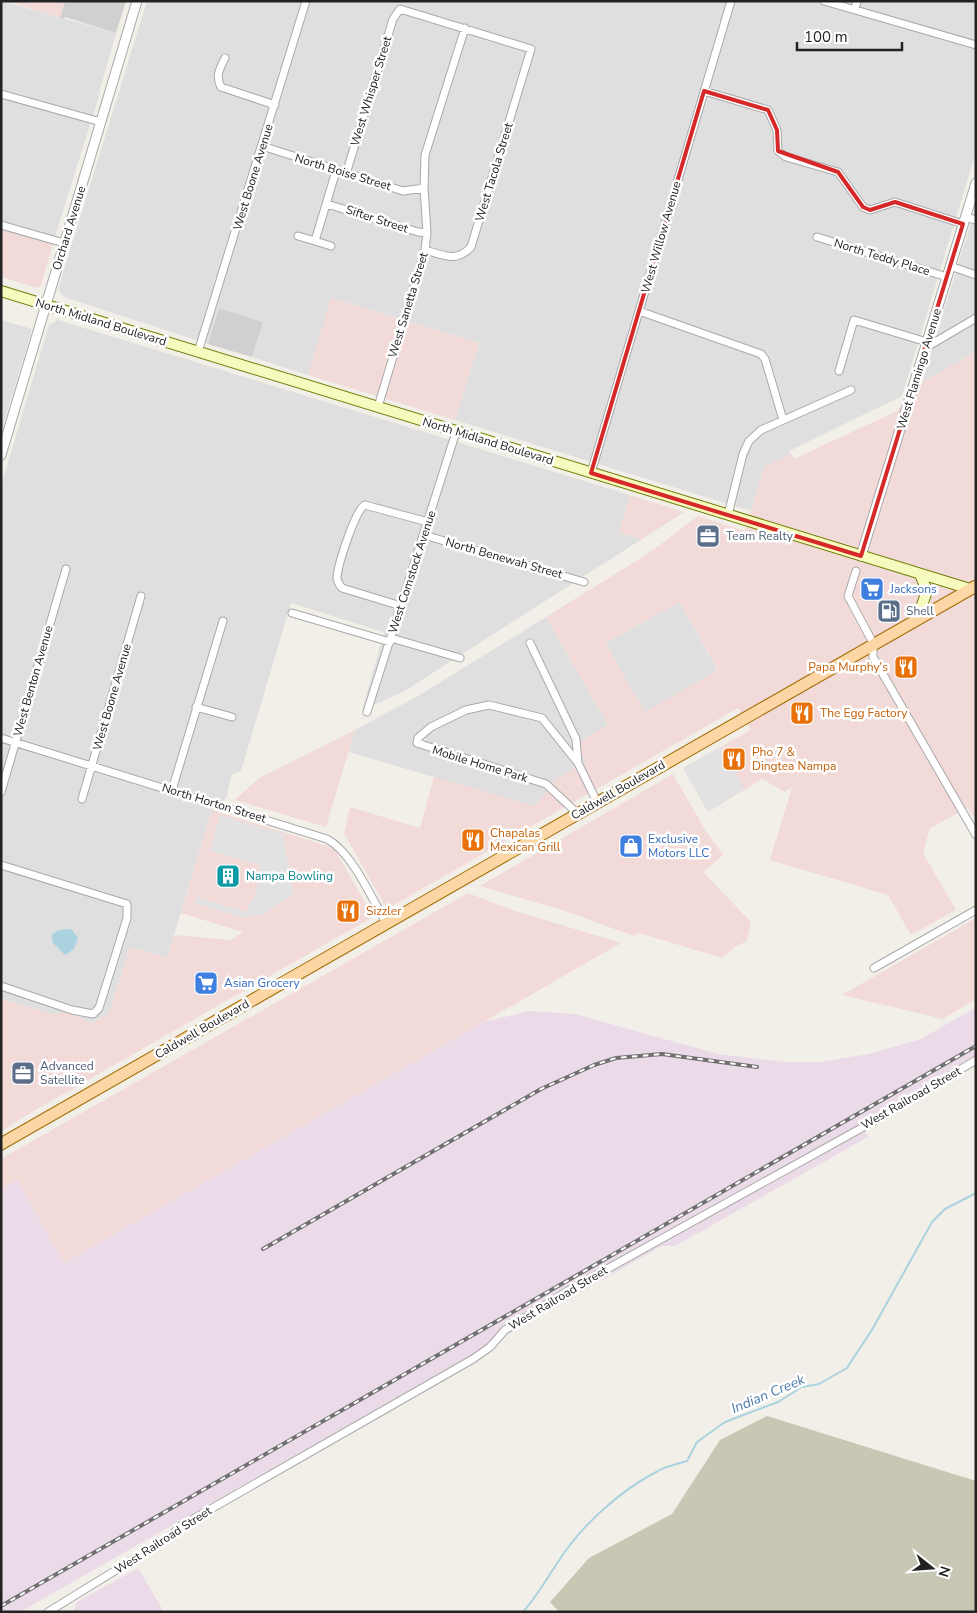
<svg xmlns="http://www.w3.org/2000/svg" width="977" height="1613" font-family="'Nunito Sans',sans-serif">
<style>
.residential{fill:#e0dfdf}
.commercial{fill:#f2dad9;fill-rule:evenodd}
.industrial{fill:#ebdbe8}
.religious{fill:#d0d0d0}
.construction{fill:#c7c7b4}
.parking{fill:#e2e2e2}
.water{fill:#aad3df}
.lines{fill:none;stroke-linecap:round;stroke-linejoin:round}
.stream{stroke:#aad3df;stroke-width:2}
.minor-casing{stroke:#a9a9a9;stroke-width:9}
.tertiary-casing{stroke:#a9a9a9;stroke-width:11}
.secondary-casing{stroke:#707d05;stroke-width:12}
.primary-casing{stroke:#a06b00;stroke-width:13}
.minor{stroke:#fff;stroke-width:7}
.tertiary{stroke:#fff;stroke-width:9}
.secondary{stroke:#f7fabf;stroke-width:10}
.primary{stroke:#fcd6a4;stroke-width:11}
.rail-casing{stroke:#707070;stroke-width:4}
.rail{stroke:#fff;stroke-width:2;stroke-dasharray:5.5;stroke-linecap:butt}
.marked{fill:none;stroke:#d62828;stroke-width:4;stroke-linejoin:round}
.labels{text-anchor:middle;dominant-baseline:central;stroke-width:5;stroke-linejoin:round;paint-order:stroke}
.street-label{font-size:12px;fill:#222;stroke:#fff}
.service-label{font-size:12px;fill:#4e5e75;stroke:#fff;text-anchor:start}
.shop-label{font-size:12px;fill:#366cbe;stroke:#fff;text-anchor:start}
.food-label{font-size:12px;fill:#c56008;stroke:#fff;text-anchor:start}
.culture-label{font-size:12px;fill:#0d838f;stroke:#fff;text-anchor:start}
.water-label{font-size:14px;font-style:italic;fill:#4a7aab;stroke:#fff}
</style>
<rect width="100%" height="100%" fill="#f2efe9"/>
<path class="residential" d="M1 1 116 33 99 93H100L53 243 1 228Z
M147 1H976V152L902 396 789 451 791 454 764 467 751 511 455 420 479 343 332 298 308 375 252 357 263 322 219 308 208 344 64 297 58 289Z
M976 206V351L922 383Z
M1 320 32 329 1 433Z
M58 320 630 495 619 532 642 539 403 692 362 710 384 632 291 603 241 771 231 775 227 797 212 810 167 958 130 947 109 1013 93 1023 86 1022 71 1010 56 1015 1 999V486L49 325Z
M680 602 718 671 645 712 605 643Z
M546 617 608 725 576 744 586 762 556 779 535 807 349 752 355 730 418 696Z"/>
<path class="commercial" d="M7 1H65L60 18Z
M1 228 53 243 41 286 37 288 1 277Z
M331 298 479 343 455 420 308 375Z
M976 351V820L968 808 930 828 923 853 956 910 911 935 888 895 770 860 792 787 785 792 762 779 708 812 683 768 751 730 738 708 387 909 344 833 350 807 420 828 434 777 535 806 556 779 586 762 576 744 608 725 546 617 652 551 698 516 745 531 764 467 791 454 794 459 897 411 922 383ZM680 602 718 670 645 712 605 643Z
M630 495 684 512 642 539 619 532Z
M355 730 326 827 235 800 259 778Z
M673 774 704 828 723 855 703 872 751 922 747 941 735 947 722 958 639 933 634 936 562 910 480 886Z
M212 810 334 848 373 917 25 1116 1 1132V999L56 1015 70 1010 86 1022 93 1023 109 1013 130 947 167 958 174 935 231 940 243 932 181 913Z
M468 893 512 910 621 943 64 1263 17 1180 1 1189V1159Z
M976 918V999L943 1019 842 995Z"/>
<path class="industrial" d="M976 1007V1065L864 1130 868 1137 675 1246H662L20 1612H1V1189L17 1180 64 1263 484 1022 529 1011 575 1014 718 1054 785 1062H821L868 1054 921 1039Z
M138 1568 164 1612H73L77 1602Z"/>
<path class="religious" d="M65 1H126L116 33 65 17 64 19 60 18Z
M219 308 263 322 252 357 208 344Z"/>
<path class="construction" d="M767 1416 976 1481V1612H559L550 1602 589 1558 672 1514 720 1440Z"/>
<path class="parking" d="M720 747 744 789 708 812 683 768Z
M220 815 286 835 284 840 293 894 263 915H252L245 918 194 903 196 897 247 912 251 900 255 898 257 885 260 883 257 878 261 865 210 851Z"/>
<path class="water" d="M67 929 72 930 78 938 74 949 65 955 52 942V934L59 930Z"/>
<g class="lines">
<path class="stream" d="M523 1612C538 1595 547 1578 560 1559 582 1525 622 1489 658 1471 667 1466 678 1464 687 1461L697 1442 725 1422 778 1402 802 1387 819 1384 847 1368 873 1328 932 1222 945 1209 976 1193"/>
<g class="minor-casing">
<path id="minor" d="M824 1 976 45
M855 9 857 1
M225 58C220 68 215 76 221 87L275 105
M704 91 768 110 777 130 778 151 786 157 838 172 863 207 870 210 895 202 963 224
M1 94 101 122
M262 146 403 191 424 188
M346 174 393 19 400 9 531 49 471 247C456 263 444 255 425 250
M327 204 418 232 427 233
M965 217 976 220
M1 225 64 243
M298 236 315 241 336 171
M817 237 947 277
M315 241 331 246
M950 266 976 275
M639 311 761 354 765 359 783 420
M925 348 976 318
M198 352 306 1
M839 371 854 320 927 342
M378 407 425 250 427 233 424 188 425 155 465 28
M591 473 731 1
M728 515 743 454 749 441 761 430 851 390
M424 535 584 582
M856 571 848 596 873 643V657L976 835
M401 606 342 588C339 584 337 582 337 577 338 565 355 510 365 505L428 522
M292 613 390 642
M391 638 460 658
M530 643 576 739 578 763 597 802
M196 707 232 717
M367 712 456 432
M1 738 327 839C352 852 372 899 386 923
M172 790 223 621
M1 792 66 569
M82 799 141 596
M577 813 546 784 417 743 418 738 431 727 466 710 489 705 542 718 578 763
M1 865 127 904V918L99 1008 93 1014 72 1010 1 986
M874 968 976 910
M48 1612 168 1538 181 1526 473 1359 490 1347 505 1330 571 1289 885 1115 976 1060"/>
</g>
<g class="tertiary-casing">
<path id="tertiary" d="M1 455 137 1
M861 556 976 183"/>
</g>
<g class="secondary-casing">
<path id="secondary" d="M1 291 970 589
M917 619 927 591 920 574"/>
</g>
<g class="primary-casing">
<path id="primary" d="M1 1144 976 586"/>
</g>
<use href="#minor" class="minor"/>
<use href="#tertiary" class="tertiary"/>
<use href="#secondary" class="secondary"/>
<use href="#primary" class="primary"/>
<g class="rail-casing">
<path id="rail" d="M263 1249 541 1089 594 1065 616 1058 662 1054 757 1067
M1 1606 976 1046"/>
</g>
<use href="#rail" class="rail"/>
</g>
<path class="marked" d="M704 91 768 110 777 130 778 151 838 172 863 207 870 210 895 202 963 224 861 556 591 473Z"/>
<defs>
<g id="office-square" transform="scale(1.25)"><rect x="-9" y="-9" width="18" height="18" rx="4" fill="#5c6f8a" stroke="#fff"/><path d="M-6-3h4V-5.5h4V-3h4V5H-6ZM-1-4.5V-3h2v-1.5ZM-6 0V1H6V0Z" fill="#fff"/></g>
<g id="supermarket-square" transform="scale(1.25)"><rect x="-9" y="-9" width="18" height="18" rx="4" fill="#3f7fe0" stroke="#fff"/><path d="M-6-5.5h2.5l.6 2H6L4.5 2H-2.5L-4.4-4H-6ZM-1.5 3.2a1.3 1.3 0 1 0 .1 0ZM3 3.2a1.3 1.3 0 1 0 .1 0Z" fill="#fff"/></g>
<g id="fuel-square" transform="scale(1.25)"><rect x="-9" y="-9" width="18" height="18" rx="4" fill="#5c6f8a" stroke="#fff"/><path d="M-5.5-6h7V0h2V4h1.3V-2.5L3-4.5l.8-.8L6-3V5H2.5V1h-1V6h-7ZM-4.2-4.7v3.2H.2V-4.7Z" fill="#fff"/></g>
<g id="restaurant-square" transform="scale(1.25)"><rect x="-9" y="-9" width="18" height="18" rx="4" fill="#e8710a" stroke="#fff"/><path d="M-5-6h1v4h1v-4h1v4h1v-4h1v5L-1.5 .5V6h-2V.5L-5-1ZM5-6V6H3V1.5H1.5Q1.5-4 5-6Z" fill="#fff"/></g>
<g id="shop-square" transform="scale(1.25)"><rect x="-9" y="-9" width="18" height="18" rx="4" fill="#3f7fe0" stroke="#fff"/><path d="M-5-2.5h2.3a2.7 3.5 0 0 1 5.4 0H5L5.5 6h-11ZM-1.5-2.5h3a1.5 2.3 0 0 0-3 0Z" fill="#fff"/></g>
<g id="building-square" transform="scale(1.25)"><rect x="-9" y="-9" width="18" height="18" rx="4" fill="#0f9aa8" stroke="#fff"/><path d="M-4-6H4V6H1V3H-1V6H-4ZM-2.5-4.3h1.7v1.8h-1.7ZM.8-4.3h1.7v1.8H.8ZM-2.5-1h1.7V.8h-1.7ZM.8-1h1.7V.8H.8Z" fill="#fff"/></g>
</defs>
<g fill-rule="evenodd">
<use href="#office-square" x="708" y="536"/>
<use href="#supermarket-square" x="872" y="589"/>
<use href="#fuel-square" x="889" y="611"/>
<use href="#restaurant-square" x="906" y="667"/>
<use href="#restaurant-square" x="802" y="713"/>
<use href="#restaurant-square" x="734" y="759"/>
<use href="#restaurant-square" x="473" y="840"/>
<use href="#shop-square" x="631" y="846"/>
<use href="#building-square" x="228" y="876"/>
<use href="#restaurant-square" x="348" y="911"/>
<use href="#supermarket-square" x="206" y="983"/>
<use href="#office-square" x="23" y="1073"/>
</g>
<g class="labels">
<g class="street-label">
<text transform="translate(371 91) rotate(-73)">West Whisper Street</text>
<text transform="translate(343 172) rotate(17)">North Boise Street</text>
<text transform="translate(494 172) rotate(-73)">West Tacola Street</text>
<text transform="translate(253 177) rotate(-73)">West Boone Avenue</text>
<text transform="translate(377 219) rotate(18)">Sifter Street</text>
<text transform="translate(69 228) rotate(-73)">Orchard Avenue</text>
<text transform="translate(661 237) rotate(-74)">West Willow Avenue</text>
<text transform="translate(882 257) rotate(17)">North Teddy Place</text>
<text transform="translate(408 305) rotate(-73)">West Sanetta Street</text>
<text transform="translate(101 322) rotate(17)">North Midland Boulevard</text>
<text transform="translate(919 369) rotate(-73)">West Flamingo Avenue</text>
<text transform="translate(488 441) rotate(17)">North Midland Boulevard</text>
<text transform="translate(504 558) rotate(16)">North Benewah Street</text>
<text transform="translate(412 572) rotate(-72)">West Comstock Avenue</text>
<text transform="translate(33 681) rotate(-74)">West Benton Avenue</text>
<text transform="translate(112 697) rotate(-74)">West Boone Avenue</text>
<text transform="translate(480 764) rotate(17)">Mobile Home Park</text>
<text transform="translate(618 790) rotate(-30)">Caldwell Boulevard</text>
<text transform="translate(214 803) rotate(17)">North Horton Street</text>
<text transform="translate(202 1029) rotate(-30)">Caldwell Boulevard</text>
<text transform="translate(911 1098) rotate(-30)">West Railroad Street</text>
<text transform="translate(558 1298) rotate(-31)">West Railroad Street</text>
<text transform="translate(163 1540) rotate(-33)">West Railroad Street</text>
</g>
<g class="service-label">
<text x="726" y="536">Team Realty</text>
<text x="906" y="611">Shell</text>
<text x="40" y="1066">Advanced<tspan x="40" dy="14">Satellite</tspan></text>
</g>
<g class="shop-label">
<text x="890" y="589">Jacksons</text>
<text x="648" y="839">Exclusive<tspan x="648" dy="14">Motors LLC</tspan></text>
<text x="224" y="983">Asian Grocery</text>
</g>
<g class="food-label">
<text x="888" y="667" text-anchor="end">Papa Murphy's</text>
<text x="820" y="713">The Egg Factory</text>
<text x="752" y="752">Pho 7 &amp;<tspan x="752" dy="14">Dingtea Nampa</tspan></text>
<text x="490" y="833">Chapalas<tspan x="490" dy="14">Mexican Grill</tspan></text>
<text x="366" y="911">Sizzler</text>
</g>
<g class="culture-label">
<text x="246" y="876">Nampa Bowling</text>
</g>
<g class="water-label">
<text transform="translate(768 1394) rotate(-23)">Indian Creek</text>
</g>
</g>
<rect width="977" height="1613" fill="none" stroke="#222222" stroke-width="5"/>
<g transform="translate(932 1568) rotate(107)" stroke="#ffffff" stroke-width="4" paint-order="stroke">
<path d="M0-4L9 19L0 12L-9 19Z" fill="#222222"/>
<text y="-8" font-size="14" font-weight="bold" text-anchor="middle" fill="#222222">N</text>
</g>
<path d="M797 42v8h105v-8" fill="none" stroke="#222222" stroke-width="2.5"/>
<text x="804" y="42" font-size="15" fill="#222222" stroke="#ffffff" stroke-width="4" paint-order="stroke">100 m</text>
</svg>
